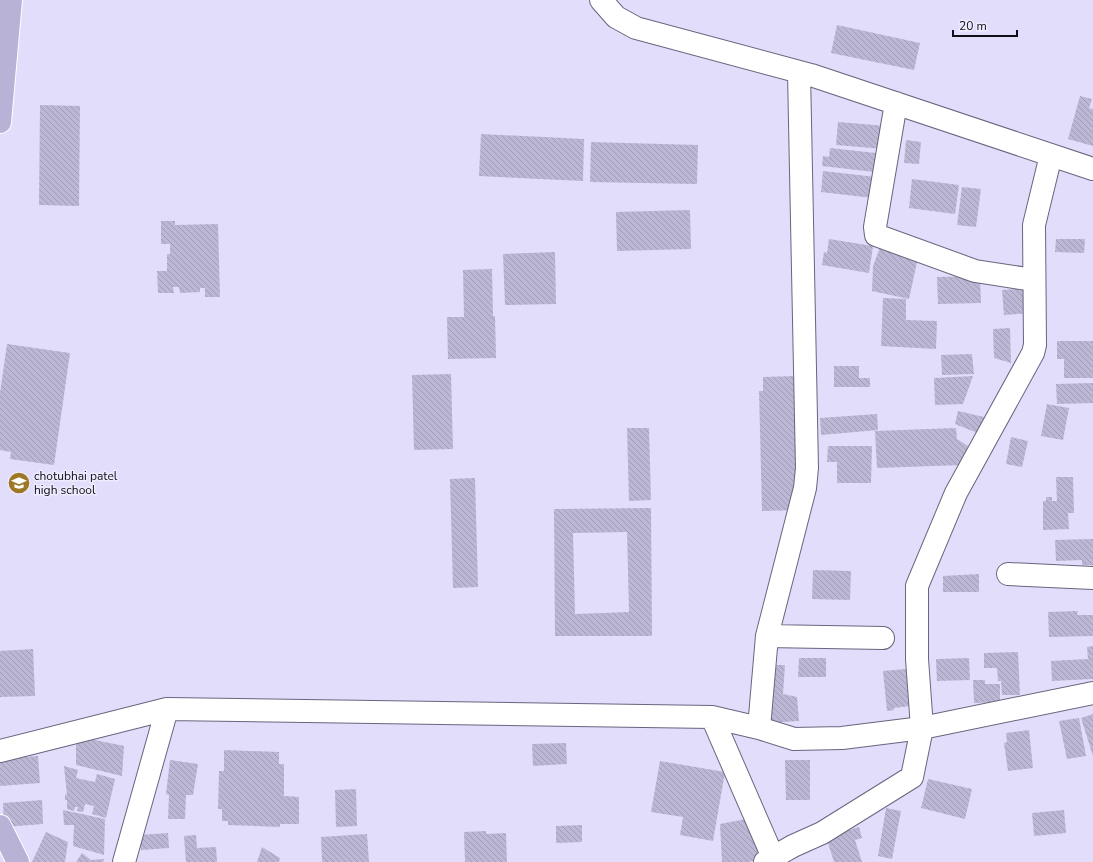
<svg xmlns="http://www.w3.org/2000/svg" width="1093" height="862" font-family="'Nunito Sans',sans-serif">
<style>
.building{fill:url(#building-back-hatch);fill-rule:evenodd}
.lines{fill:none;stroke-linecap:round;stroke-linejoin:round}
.minor-casing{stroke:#69657e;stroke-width:24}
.major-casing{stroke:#fff;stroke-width:24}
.minor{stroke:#fff;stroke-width:22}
.major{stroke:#b9b2d7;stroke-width:22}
.labels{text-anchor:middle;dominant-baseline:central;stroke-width:3;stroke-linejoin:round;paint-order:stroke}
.poi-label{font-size:12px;fill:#0f0d16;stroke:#eeecfe;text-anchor:start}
</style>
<defs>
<pattern id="building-back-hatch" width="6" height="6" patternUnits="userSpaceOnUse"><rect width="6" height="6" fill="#bcb7d4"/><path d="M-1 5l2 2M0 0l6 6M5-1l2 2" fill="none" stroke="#a09cb5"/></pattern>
</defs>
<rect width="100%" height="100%" fill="#e1ddfa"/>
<path class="building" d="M837 25 920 43 914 70 831 53Z
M1080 96 1092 99 1089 108 1093 109V146L1068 139Z
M40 105 80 106 79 206 39 205Z
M838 122 886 126 884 149 836 145Z
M481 134 584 139 583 181 479 176Z
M906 140 921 142 919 164 904 163Z
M591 142 698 145 697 184 590 182Z
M830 148 885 154 883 173 822 166 823 156 829 157Z
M823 171 876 177 873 198 821 192Z
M912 179 959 185 955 214 909 208Z
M962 187 981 189 976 227 957 225Z
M690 210 691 249 617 251 616 212Z
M161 221H175V225L218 224 220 297H205V288H200V292L180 293 179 287H173L174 293H158L157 271H167V254H170V244H161Z
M829 239 873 246 869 273 822 265 824 252 827 253Z
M1056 239H1085L1084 253 1055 252Z
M881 245 919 253 909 299 872 291 873 266Z
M555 252 556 304 505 305 503 254Z
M492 269 493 316H495L496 358 448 359 447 317H464L463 270Z
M980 276 981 303 938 304 937 277Z
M1029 288 1031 313 1004 315 1002 290Z
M883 298 906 299V320L937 321 936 349 881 346Z
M1010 328 1011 363 994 358 993 329Z
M1057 341H1093V378H1064V359H1057Z
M7 344 70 353 54 465 10 459 11 452 0 450V393Z
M972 354 974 374 942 375 941 355Z
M834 366H859V378H870V387H834Z
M451 374 453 449 414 450 412 375Z
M796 376 799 510 762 511 759 391H763V377Z
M973 376 963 404 935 405 934 378Z
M1093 383V403L1057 404 1056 384Z
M1047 404 1069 408 1063 440 1041 436Z
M958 411 984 417 980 434 955 424Z
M877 414 878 430 821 435 820 418Z
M627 428H649L651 500 629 501Z
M956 428 957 439 968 446 961 465 877 468 875 431Z
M1011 437 1028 441 1022 467 1006 464Z
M828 446H872L871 483H837V462H827Z
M1056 477H1073L1074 513H1068L1069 529 1043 530V501H1046V497H1052V501H1057Z
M475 478 478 587 453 588 450 479Z
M651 508 652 636H555L554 509ZM627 532 629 612 575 614 573 533Z
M1093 539V565H1082V560L1056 561 1055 540Z
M813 570 851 571 850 600 812 599Z
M979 574V592H943V576Z
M1078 611 1077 615H1093V636L1049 637 1048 612Z
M1093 646V679L1052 681 1051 661 1088 659 1087 647Z
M33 649 35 696 0 697V651Z
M1018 652 1020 695H1002L1001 681H998L997 668H984V653Z
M799 658H826V677H798Z
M969 658 970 680 937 681 936 659Z
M772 665H785L783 694 797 697 799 721 768 723Z
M906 669 910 706 894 708V710L887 711 883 671Z
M973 680H985V684H1000V702L974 703Z
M1093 714V756L1081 718Z
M1079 718 1086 756 1067 759 1059 721Z
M1029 730 1033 768 1008 771 1004 743 1007 742 1006 733Z
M76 736 124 746 122 776 76 765Z
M566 743 567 764 533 766 532 744Z
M224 750 279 752V764H284V796L299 797V824H280V827L228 825V821H222V809H218L219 771H224Z
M38 756 40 783 0 786V759Z
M170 760 198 764 193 795H186L185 819H168L169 795 166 794Z
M785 760H810V800H786Z
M660 761 725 772 713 841 680 835 683 817 651 812Z
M64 766 78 770 76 778 95 782 97 774 115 779 106 818 92 814 94 806 85 804 83 812 77 811 78 807H75L74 811 67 809V800H65V794L67 795Z
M928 779 972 789 965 819 921 808Z
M356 789 357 826 336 827 335 790Z
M42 800 43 824 4 827 3 803Z
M886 808 901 811 892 859 878 856Z
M63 810 105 819 104 855 73 846 74 825H64Z
M1064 810 1066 833 1034 836 1032 813Z
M746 819 761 858 749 862H722L720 824Z
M582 825V842L556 843V826Z
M859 827 862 838 855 840 862 862H834L826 837Z
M486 831V834L506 833 507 862H465L464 832Z
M46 832 68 842 65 862H32Z
M168 833 169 848 141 850 140 835Z
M367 834 369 862H322L321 837Z
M196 835 197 848 216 847 217 862H186L184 836Z
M262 847 280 858 279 862H257Z
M82 853 91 860 104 859 103 862H76Z"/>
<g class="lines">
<g class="minor-casing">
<path id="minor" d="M601 0 616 17 636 28 811 75 1093 169
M896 103 875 227 876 235 975 271 1034 280
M1008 574 1093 578
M767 636 883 638
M712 717 775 862
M759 728 767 636 805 488 807 468 799 72
M0 751 167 709 712 717 759 728 794 739 842 738 922 728 1093 693
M124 862 167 709
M765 862 793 846 822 833 912 777 922 728 917 659V586L956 493 1033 353 1035 345 1034 225 1051 155"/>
</g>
<g class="major-casing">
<path id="major" d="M0 122 11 0
M0 826 18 862"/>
</g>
<use href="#minor" class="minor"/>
<use href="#major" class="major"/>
</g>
<defs>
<g id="school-disc" transform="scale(1.15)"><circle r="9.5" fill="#9f7826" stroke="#eeecfe"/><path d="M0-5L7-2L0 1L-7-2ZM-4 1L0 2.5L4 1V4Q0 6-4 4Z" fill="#fff"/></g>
</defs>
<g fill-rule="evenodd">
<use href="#school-disc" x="19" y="483"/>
</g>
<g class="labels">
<g class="poi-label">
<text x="34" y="476">chotubhai patel<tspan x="34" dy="14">high school</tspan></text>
</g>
</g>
<path d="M953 30v6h64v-6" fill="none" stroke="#0f0d16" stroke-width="2"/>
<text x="959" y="30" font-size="12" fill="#0f0d16" stroke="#eeecfe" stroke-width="3" paint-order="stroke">20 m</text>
</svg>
